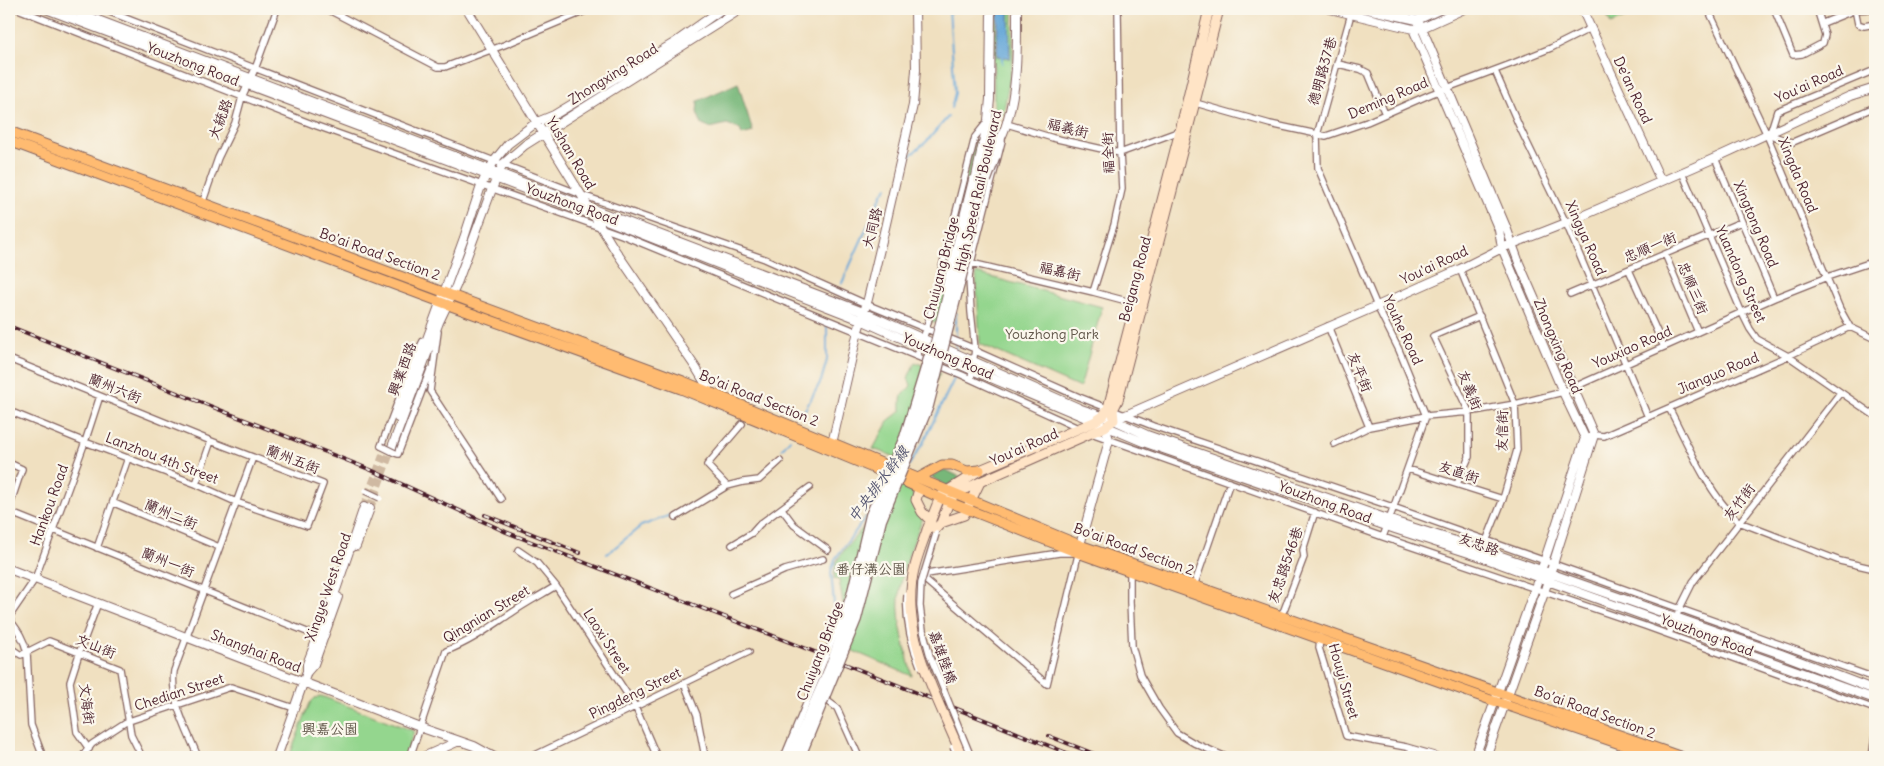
<svg xmlns="http://www.w3.org/2000/svg" width="1884" height="766" font-family="Delius,'LXGW WenKai TC',sans-serif">
<style>
.green{fill:#94d68e;stroke:#6f7a5c}
.forest{fill:#77b779;stroke:#606b52}
.water{fill:#64a6d8;stroke:#576282}
.lines{fill:none;stroke-linecap:round;stroke-linejoin:round}
.stream{stroke:#64a6d8;stroke-width:2}
.tertiary-tunnel{stroke:#cfb9a2;stroke-width:8;stroke-dasharray:8 4;stroke-linecap:butt}
.minor-casing{stroke:#84635f;stroke-width:8}
.tertiary-casing{stroke:#84635f;stroke-width:10}
.secondary-casing{stroke:#84635f;stroke-width:11}
.primary-casing{stroke:#84635f;stroke-width:11}
.minor{stroke:#fff;stroke-width:5.5}
.tertiary{stroke:#fff;stroke-width:8}
.secondary{stroke:#ffe4c6;stroke-width:9}
.primary{stroke:#ffbb71;stroke-width:9}
.rail-casing{stroke:#4a1f2b;stroke-width:4}
.rail{stroke:#fbf7ec;stroke-width:2;stroke-dasharray:5.5;stroke-linecap:butt}
.minor-bridge-casing{stroke:#84635f;stroke-width:8;stroke-linecap:butt}
.tertiary-bridge-casing{stroke:#84635f;stroke-width:10;stroke-linecap:butt}
.secondary-bridge-casing{stroke:#84635f;stroke-width:11;stroke-linecap:butt}
.minor-bridge{stroke:#fff;stroke-width:5.5}
.tertiary-bridge{stroke:#fff;stroke-width:8}
.secondary-bridge{stroke:#ffe4c6;stroke-width:9}
.labels{text-anchor:middle;dominant-baseline:central;stroke-width:4.5;stroke-linejoin:round;paint-order:stroke}
.street-label{font-size:14px;fill:#4a1f2b;stroke:#fbf7ec}
.park-label{font-size:14px;fill:#605649;stroke:#fbf7ec}
.water-label{font-size:15px;font-style:italic;fill:#545570;stroke:#fbf7ec}
</style>
<rect width="100%" height="100%" fill="#fbf7ec"/>
<filter id="ink" filterUnits="userSpaceOnUse"><feTurbulence type="fractalNoise" baseFrequency=".02" numOctaves="2"/><feDisplacementMap in="SourceGraphic" scale="10" xChannelSelector="R" yChannelSelector="G"/><feConvolveMatrix kernelMatrix="1 2 1 2 8 2 1 2 1" color-interpolation-filters="sRGB"/></filter>
<filter id="wash" filterUnits="userSpaceOnUse"><feTurbulence type="fractalNoise" baseFrequency=".0096" numOctaves="4" result="noise"/><feDisplacementMap in="SourceGraphic" scale="20" xChannelSelector="R" yChannelSelector="G"/><feGaussianBlur stdDeviation="1.12" result="paint"/><feColorMatrix in="noise" values="0 0 0 0 0 0 0 0 0 0 0 0 0 0 0 0 0 1.4 0 .05"/><feComposite in="paint" operator="in"/></filter>
<g filter="url(#wash)">
<rect width="100%" height="100%" fill="#f0e0c0"/>
<path class="green" d="M993 9H996V56L1010 58 1009 9H1013V60L1003 115 994 112Z
M1621 9H1628L1631 15 1611 24 1607 15Z
M987 133 994 136 983 174 979 172Z
M976 137 979 138 977 150 949 249 951 251V328L930 321Z
M976 273 1102 307 1080 388 980 344Z
M915 362 940 373 896 457 873 449 889 420 901 411C901 406 900 399 903 394 906 390 909 390 911 385L908 378Z
M900 484 912 490 914 502 923 518C913 543 902 569 899 596 897 623 906 650 912 676L851 650 839 580 834 579 836 562 845 549Z
M321 696 414 731 405 757H289L310 703 315 698Z"/>
<path class="forest" d="M738 83 753 132 742 135 740 129 727 124 710 128 702 125 697 112 698 101Z
M946 470 962 478 946 486 931 477 940 471Z"/>
<path class="water" d="M998 9H1009L1010 58 997 56Z"/>
<g class="lines">
<path class="stream" d="M949 9 955 93 951 108
M1002 56V63
M908 157 926 142 948 117
M842 283 883 192 887 187
M956 351V313
M802 415 821 381 827 360V325
M782 449 790 439
M909 465 923 443 954 379 955 366
M607 554 641 526 676 513
M836 626 831 572 835 559 866 517"/>
</g>
</g>
<g filter="url(#ink)">
<g class="lines">
<path class="tertiary-tunnel" d="M364 507 387 445
M370 508 392 447"/>
<g class="minor-casing">
<path id="minor" d="M18 9 317 126 622 235 962 375 1080 429
M102 9 582 195 765 259 866 304 975 349 980 353 1079 397 1153 426 1393 507 1875 678
M327 9 438 67H445L504 45 590 9
M1708 9 1767 135 1840 309 1850 327 1875 339
M1774 9 1793 55 1802 54 1823 43 1825 35 1817 9
M1855 9 1858 24 1864 26 1875 24
M1351 14 1317 135 1318 168 1377 306 1399 350 1426 416 1383 537
M1823 23 1855 10 1870 9
M1338 64 1360 69 1368 73 1385 114
M1495 71 1520 128 1566 223 1648 417
M1192 102 1270 124 1326 136 1367 122 1431 94 1511 64 1551 48 1591 28
M1007 124 1053 138 1120 153 1180 131
M1768 133 1771 130 1777 111 1875 70
M1767 135C1776 135 1783 141 1793 142L1875 107
M1715 158 1774 298
M1682 172 1742 313 1750 329 1757 339 1788 356 1875 416
M202 204 218 158 235 123 242 97 255 69 277 9
M1665 254 1698 332
M971 263 1093 292 1138 304
M1460 269 1515 404 1517 450 1503 499 1485 544
M1629 270 1664 347
M1093 292 1114 225 1122 189 1120 153 1118 9
M1570 294 1741 222
M1328 326 1369 427
M438 332 430 391 501 499
M917 356 926 330 975 137 987 122
M9 359 211 441 323 484 307 526 236 502 196 484 85 442 9 411
M971 379 975 349 971 312 969 278 971 263 1002 141
M1669 408C1689 446 1707 492 1739 522L1840 561 1875 569
M1091 433 1383 537 1645 626 1875 709
M1585 438 1594 435 1604 436 1648 417 1788 356 1850 327
M1334 444 1369 427 1426 416 1469 412 1515 404 1563 392 1774 298 1827 277 1875 261
M381 446 414 359 423 341
M395 453 398 454 430 370
M9 463 22 469 9 508
M1408 469 1503 499
M196 484 211 441
M1457 484 1469 457V412L1433 336 1480 316
M727 486 707 465 742 424
M114 503 219 547
M782 509 794 525 828 550
M9 512 317 636
M676 517 727 486 743 482 759 480 780 461
M732 545 752 533 760 524 810 487
M97 548 128 458
M518 550 537 563 556 586 635 706 657 757
M1074 553H1059L927 574 925 580 1047 684 1079 551
M1130 571V602L1132 646 1140 675 1159 708 1177 733 1194 743 1226 757
M1194 586 1230 482
M731 594 785 570 823 559
M9 617 35 579 85 442 100 396
M1279 617 1284 610 1304 557 1303 550 1315 512
M9 619C18 630 24 639 27 653L31 725 43 757
M1669 634 1680 608 1693 582 1840 393
M1320 637 1319 648 1346 736 1406 747 1434 755 1435 757
M9 647 21 655 49 641 120 669 131 735 142 757
M684 683 697 715 705 757
M822 697 837 708 859 757
M89 749 77 732 70 682 81 648 98 603
M82 757 92 744 126 722 231 687 294 708
M198 757C187 730 170 700 174 671L253 457
M410 757 446 651C470 642 489 628 510 614 524 604 541 595 556 586
M531 757 749 652
M1872 757 1875 736"/>
</g>
<g class="tertiary-casing">
<path id="tertiary" d="M46 9 593 215 861 320 972 370 1143 442 1395 529 1481 557 1875 699
M69 9 863 312 1081 409 1114 420 1147 435 1399 523 1484 550 1781 654 1875 690
M467 9 615 250 696 368 711 393
M1330 9 1413 29 1422 28 1464 9
M1367 9 1417 20 1422 28 1506 227 1519 263 1594 435 1543 596 1486 757
M1582 9 1661 181
M1417 20 1441 9
M1413 29 1499 230 1502 248 1563 392 1585 438 1541 571 1475 757
M981 152 988 120 990 99 991 9
M991 158C997 146 1004 134 1007 122 1018 85 1017 47 1017 9
M398 418 464 238 481 186 486 175 495 160 508 144 537 122 554 115 674 43 722 9
M1114 420 1377 306 1460 269 1502 248 1566 223 1715 158 1850 96 1875 88
M392 447 439 322 456 286 492 189 503 164 525 145 544 133 741 9
M831 448 858 331 868 299 885 228 913 105 916 70 915 9
M1080 545 1108 444 1109 439 1105 427
M356 546 370 508
M9 569 425 729 474 746 494 757
M307 672 314 664 338 597
M277 757 307 672V664L337 587 364 507
M423 757 459 741"/>
</g>
<g class="secondary-casing">
<path id="secondary" d="M919 489 916 500 922 512 931 521
M941 523 964 515 980 482
M927 530 940 497 947 491 980 470 1094 422 1103 416 1108 408 1180 131 1209 9
M932 533 941 523 949 502 955 494 982 481 1105 427 1114 420 1113 410 1118 400 1219 9"/>
</g>
<g class="primary-casing">
<path id="primary" d="M9 131 683 381 1080 545 1682 757
M9 141 454 307 681 389 892 476 949 502 1078 553 1485 698 1658 757
M918 478 942 465H952L967 471 980 470"/>
</g>
<use href="#minor" class="minor"/>
<use href="#tertiary" class="tertiary"/>
<use href="#secondary" class="secondary"/>
<use href="#primary" class="primary"/>
<g class="rail-casing">
<path id="rail" d="M9 326 371 470 506 532 820 654 1077 757
M485 515 580 553
M1049 736 1102 757"/>
</g>
<use href="#rail" class="rail"/>
<g class="minor-bridge-casing">
<path id="minor-bridge" d="M988 181 997 157
M944 292 972 179
M381 446 395 453
M365 491 380 498
M936 534 921 583 920 606 923 630 930 656 971 757
M907 595C905 620 911 644 920 666
M953 747 957 757
M784 757 842 617 850 594 869 514 903 436 928 354
M802 757 858 620 883 521 930 407 970 250"/>
</g>
<g class="tertiary-bridge-casing">
<path id="tertiary-bridge" d="M790 757 829 668 850 610 871 527 883 492 908 434 921 397 971 201 981 152
M797 757 850 631 861 595 868 558 882 510 921 418 991 158"/>
</g>
<g class="secondary-bridge-casing">
<path id="secondary-bridge" d="M927 530C922 545 916 559 913 574 901 639 939 699 962 757"/>
</g>
<use href="#minor-bridge" class="minor-bridge"/>
<use href="#tertiary-bridge" class="tertiary-bridge"/>
<use href="#secondary-bridge" class="secondary-bridge"/>
</g>
</g>
<g class="labels">
<g class="street-label">
<text transform="translate(193 64) rotate(21)">Youzhong Road</text>
<text transform="translate(1322 71) rotate(-74)">德明路37巷</text>
<text transform="translate(613 74) rotate(-32)">Zhongxing Road</text>
<text transform="translate(1809 84) rotate(-24)">You'ai Road</text>
<text transform="translate(1633 90) rotate(65)">De'an Road</text>
<text transform="translate(1388 98) rotate(-23)">Deming Road</text>
<text transform="translate(220 119) rotate(-69)">大統路</text>
<text transform="translate(1068 128) rotate(14)">福義街</text>
<text transform="translate(571 153) rotate(59)">Yushan Road</text>
<text transform="translate(1108 153) rotate(-92)">福全街</text>
<text transform="translate(1798 175) rotate(67)">Xingda Road</text>
<text transform="translate(978 191) rotate(-77)">High Speed Rail Boulevard</text>
<text transform="translate(572 204) rotate(20)">Youzhong Road</text>
<text transform="translate(1756 224) rotate(67)">Xingtong Road</text>
<text transform="translate(872 228) rotate(-76)">大同路</text>
<text transform="translate(1586 238) rotate(66)">Xingya Road</text>
<text transform="translate(1650 247) rotate(-23)">忠順一街</text>
<text transform="translate(380 254) rotate(20)">Bo'ai Road Section 2</text>
<text transform="translate(1434 265) rotate(-25)">You'ai Road</text>
<text transform="translate(941 268) rotate(-76)">Chuiyang Bridge</text>
<text transform="translate(1060 271) rotate(13)">福嘉街</text>
<text transform="translate(1741 274) rotate(66)">Yuandong Street</text>
<text transform="translate(1135 279) rotate(-75)">Beigang Road</text>
<text transform="translate(1693 288) rotate(67)">忠順三街</text>
<text transform="translate(1403 330) rotate(65)">Youhe Road</text>
<text transform="translate(1558 346) rotate(67)">Zhongxing Road</text>
<text transform="translate(1632 347) rotate(-24)">Youxiao Road</text>
<text transform="translate(948 356) rotate(23)">Youzhong Road</text>
<text transform="translate(402 369) rotate(-70)">興業西路</text>
<text transform="translate(1360 372) rotate(68)">友平街</text>
<text transform="translate(1718 373) rotate(-23)">Jianguo Road</text>
<text transform="translate(115 388) rotate(22)">蘭州六街</text>
<text transform="translate(1470 390) rotate(68)">友義街</text>
<text transform="translate(759 398) rotate(22)">Bo'ai Road Section 2</text>
<text transform="translate(1502 431) rotate(-89)">友信街</text>
<text transform="translate(1024 447) rotate(-24)">You'ai Road</text>
<text transform="translate(162 458) rotate(21)">Lanzhou 4th Street</text>
<text transform="translate(293 459) rotate(21)">蘭州五街</text>
<text transform="translate(1459 472) rotate(18)">友直街</text>
<text transform="translate(1325 502) rotate(20)">Youzhong Road</text>
<text transform="translate(1739 502) rotate(-53)">友竹街</text>
<text transform="translate(49 505) rotate(-70)">Hankou Road</text>
<text transform="translate(171 514) rotate(23)">蘭州二街</text>
<text transform="translate(1479 544) rotate(19)">友忠路</text>
<text transform="translate(1134 549) rotate(20)">Bo'ai Road Section 2</text>
<text transform="translate(168 562) rotate(22)">蘭州一街</text>
<text transform="translate(1285 565) rotate(-71)">友忠路546巷</text>
<text transform="translate(328 587) rotate(-71)">Xingye West Road</text>
<text transform="translate(486 614) rotate(-31)">Qingnian Street</text>
<text transform="translate(1707 635) rotate(20)">Youzhong Road</text>
<text transform="translate(607 641) rotate(57)">Laoxi Street</text>
<text transform="translate(96 646) rotate(22)">文山街</text>
<text transform="translate(256 651) rotate(21)">Shanghai Road</text>
<text transform="translate(820 651) rotate(-69)">Chuiyang Bridge</text>
<text transform="translate(943 657) rotate(70)">嘉雄陸橋</text>
<text transform="translate(1344 681) rotate(74)">Houyi Street</text>
<text transform="translate(179 692) rotate(-18)">Chedian Street</text>
<text transform="translate(635 693) rotate(-26)">Pingdeng Street</text>
<text transform="translate(87 704) rotate(83)">文海街</text>
<text transform="translate(1595 712) rotate(20)">Bo’ai Road Section 2</text>
</g>
<g class="park-label">
<text x="1052" y="334">Youzhong Park</text>
<text x="871" y="569">番仔溝公園</text>
<text x="330" y="729">興嘉公園</text>
</g>
<g class="water-label">
<text transform="translate(878 484) rotate(-53)">中央排水幹線</text>
</g>
</g>
<rect width="1884" height="766" fill="none" stroke="#fbf7ec" stroke-width="30"/>
</svg>
